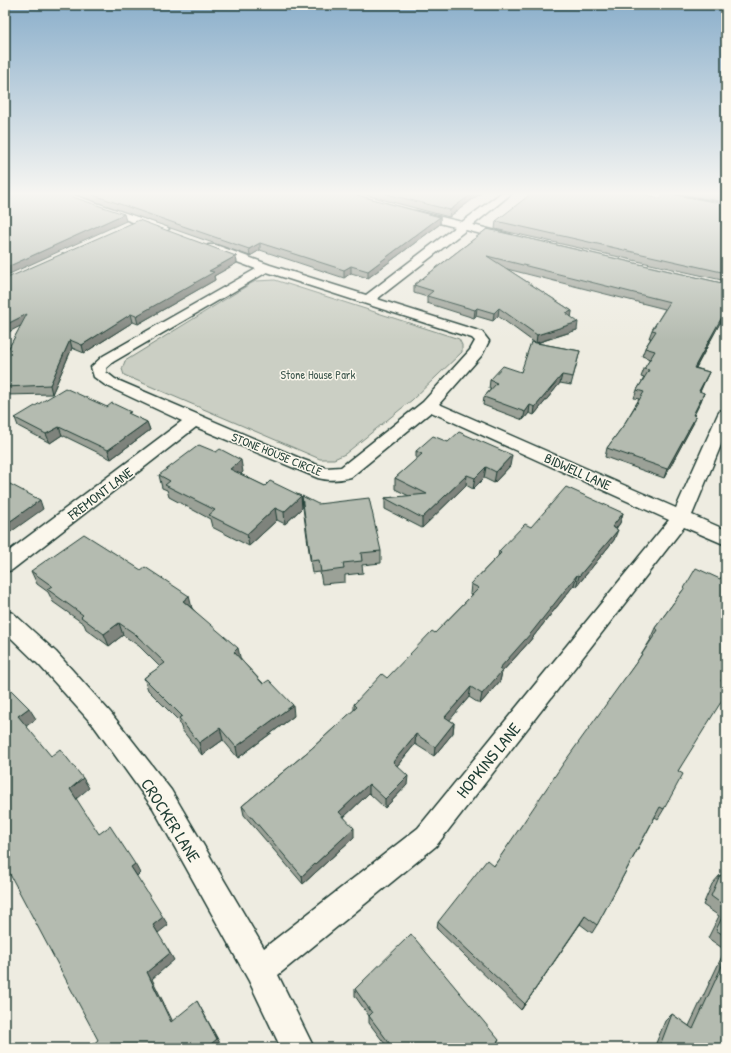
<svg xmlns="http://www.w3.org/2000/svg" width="731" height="1053" font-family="'Patrick Hand',sans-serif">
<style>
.green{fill:#cbcfc4;stroke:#75867c}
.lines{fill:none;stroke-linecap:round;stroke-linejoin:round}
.minor-casing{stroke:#1f3d34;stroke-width:3}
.minor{fill:#fbf7ec;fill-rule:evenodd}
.wall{fill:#9ba197;stroke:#1f3d34}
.shaded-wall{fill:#7e837b;stroke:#1f3d34}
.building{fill:#b4bbb0;stroke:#1f3d34}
.labels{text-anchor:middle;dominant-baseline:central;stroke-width:3;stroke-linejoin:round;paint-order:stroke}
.far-park-label{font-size:12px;fill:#415a51;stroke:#fbf7ec}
.far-street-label{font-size:12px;fill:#1f3d34;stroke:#fbf7ec}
.street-label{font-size:14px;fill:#1f3d34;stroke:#fbf7ec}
.near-street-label{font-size:17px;fill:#1f3d34;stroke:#fbf7ec}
</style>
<rect width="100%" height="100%" fill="#eeece1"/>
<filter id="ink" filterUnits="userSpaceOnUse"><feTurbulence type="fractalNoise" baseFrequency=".025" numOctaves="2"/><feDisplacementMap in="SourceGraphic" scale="8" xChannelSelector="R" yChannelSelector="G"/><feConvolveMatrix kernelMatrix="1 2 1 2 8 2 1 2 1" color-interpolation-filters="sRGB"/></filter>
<g filter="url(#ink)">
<path class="green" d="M275 280 459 339 462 345V352L412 400 345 454 334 459H320L124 375 122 369 125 361 250 284 256 281Z"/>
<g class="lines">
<g class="minor-casing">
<path id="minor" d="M53 193H67L167 227 169 229 163 232 159 231 54 195Z
M501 193H512L473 225 512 235 514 237 512 239 508 241 466 230 377 299 482 332 489 341 482 355 439 404 676 508 718 414 720 411 726 409V433L692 515 726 530V545L684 527 436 846 278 975 314 1048H281L249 981 153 808 94 726 40 666 5 632V611L13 613 56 652 110 712 171 790 264 948 418 828 669 520 431 412 351 477C341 480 328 481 318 478L196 427 12 570 5 572V554L182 421 105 385 94 377 91 367 103 356 256 269 208 251 206 248 208 245H216L270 265 366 295 455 227 412 216 410 214 412 212 416 211 462 222ZM267 272 472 338 475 341 470 350 423 402 341 467 326 468 304 460 115 379 106 372V368L113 362Z
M643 193H664L726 204V210L648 196Z"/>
</g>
<use href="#minor" class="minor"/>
</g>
<path class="wall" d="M71 193H349L440 217V224L368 278 351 273 344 278 260 250 250 256Z
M358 193H481L449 217Z
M671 193H726V202Z
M661 198 726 204V281L495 229 496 221Z
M487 229 726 284V324L720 323 696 368 709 372 700 392 704 393 701 401 694 415 696 416 693 424 664 478 605 457 607 448 623 426 639 399 634 398 637 390 644 378 641 377 644 369 650 359 642 356 645 348 651 338H649L652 330 665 309 507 269 572 311 571 317 577 330 537 343 580 351 571 385 560 383 534 415 529 413 523 420 483 405 484 397 491 389H489L490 380 521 372 535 343 498 316 493 321 476 316 474 318 427 303V297L414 293V285Z
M236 256 237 263 214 276 215 280 138 324 133 322 84 353 72 348 52 394 5 395V355L21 326 5 279Z
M107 407 131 415 147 422 150 430 111 459 62 435 50 443 18 426 15 418Z
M448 442 510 466 494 483 484 478 473 489 466 485 422 528 385 509V498L409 496 395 489V478L416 460V451Z
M243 472 240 474 265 486 301 496 302 508 285 524 277 520 249 546 212 527 210 519 169 497 167 490 162 488 159 475Z
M302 496 381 551V563L362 565 363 573 345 575V582L322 584 320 572 312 573 303 508Z
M623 513 620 523 616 529 614 540 576 587 574 585 529 642 502 672 500 681 480 704 469 697 449 720 454 723 453 733 434 756 415 744 397 766 407 785 385 808 369 793 344 817 354 837 303 884 244 815 242 806 311 749 354 710V704L387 678 435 633 472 595 470 594 471 584 498 556 499 551 531 527Z
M31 571 192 608 294 716 238 758 223 740 202 755 182 730 179 721 148 690 144 678 160 667 139 646 123 635 109 646 86 629 84 624 53 602 48 592 37 584Z
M683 590 722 681 678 771 664 809 658 819 655 817 597 925 592 933 580 924 521 1010 437 929 438 922 494 866 638 660 651 639H650L655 628Z
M720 875 726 879V1048H654L665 1021 672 1014 689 1026 725 950 708 938 719 916 703 905 712 884Z
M355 989 495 1047 494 1048H388L369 1023V1016L355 996Z"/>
<path class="shaded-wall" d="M473 193H481L449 217 450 210Z
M124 214 126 221 5 276V268Z
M440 217V224L368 278V271Z
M260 243V250L250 256 249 249Z
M236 256 237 263 214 276 215 280 138 324 136 316 209 271Z
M351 266V273L344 278V270Z
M477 308 476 316 474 318 475 310Z
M499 308 498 316 493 321 494 313Z
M572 311 571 319 566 313Z
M27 314 30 321 5 334V325Z
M131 314 133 322 84 353 82 345Z
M723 315 720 323 691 376 694 368Z
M578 322 577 330 536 343 537 335Z
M70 340 72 348 52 394 50 385Z
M709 372 705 380 696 400 699 391Z
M562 375 560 383 534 415 535 407Z
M704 393 701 401 690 423 693 415Z
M530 405 529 413 523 420 525 412Z
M696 416 693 424 664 478 667 469Z
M147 422 150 430 111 459 108 450Z
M59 427 62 435 50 443 46 434Z
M512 455 510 466 494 483 496 472Z
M241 460 243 472 232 482 230 469Z
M486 467 484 478 473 489 475 478Z
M467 475 466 485 422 528V518Z
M301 496 302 508 285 524 284 512Z
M40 500 43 509 5 536V525Z
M275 508 277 520 249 546 247 534Z
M623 513 620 523 609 538 612 527Z
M618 530 614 540 576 587 579 576Z
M577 575 574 585 529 642 502 672 500 681 480 704 482 694 499 669Z
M189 596 192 608 183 601Z
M119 623 123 635 109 646 104 634Z
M238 648 241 661 234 652Z
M471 687 469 697 444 727 445 717Z
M293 705 294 716 238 758 236 747Z
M29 708 36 719 25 727 18 716Z
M454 723 453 733 434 756 435 747Z
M220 728 223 740 202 755 199 743Z
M416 734 415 744 392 772 393 762Z
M408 776 407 785 385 808V799Z
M83 778 89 788 76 799 70 789Z
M369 784V793L340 821 339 812Z
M354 828V837L303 884 302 876Z
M135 864 140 873 137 876 131 867Z
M585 916 580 924 521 1010 525 1004Z
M163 917 168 925 158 933 153 925Z
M170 953 174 960 152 979 176 1028 171 1022 147 972Z
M197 1001 221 1045 218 1048H206Z
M499 1040 494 1048H492Z"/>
<path class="building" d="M5 193H61L124 214 5 268Z
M88 193H349L440 217 368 271 351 266 344 270 260 243 249 249Z
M383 193H473L450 210Z
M532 193H635L661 198 664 193 726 204V273L496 221Z
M712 193H726V195Z
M139 220 236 256 209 271 214 272 136 316 131 314 82 345 70 340 50 385 5 387V355L27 314 5 325V279Z
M487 229 726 284V315H723L694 368 709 372 699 391 704 393 693 415 696 416 667 469 607 448 623 426 644 392 637 390 649 370 644 369 655 351 645 348 656 331 652 330 670 302 487 256 572 311 566 313 578 322 537 335 499 308 494 313 477 308 475 310 427 296 433 291 414 285Z
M531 342 580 351 573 377 562 375 535 407 530 405 525 412 484 397 497 383 490 380 503 366 521 372Z
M65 388 107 407 112 403 131 412 128 413 147 422 108 450 59 427 46 434 15 418Z
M459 432 512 455 496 472 486 467 475 478 467 475 422 518 385 498 427 494 395 478 422 454 416 451 433 436 448 442Z
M199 445 216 452 220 449 241 460 230 469 265 486 270 481 301 496 284 512 275 508 247 534 209 515 215 510 165 485 170 481 159 475Z
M10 484 40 500 5 525V487Z
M566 487 623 513 612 527 618 530 579 576 577 575 532 632 499 669 502 671 482 694 471 687 445 717 454 723 435 747 416 734 393 762 408 776 385 799 369 784 339 812 354 828 302 876 242 806 311 749 357 707 354 704 382 674 387 678 432 631 435 633 479 588 471 584 501 553 499 551 525 524 531 527Z
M302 496 318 504 369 498 381 551 361 553 362 561 343 563 344 569 321 572 319 560 311 561Z
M84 534 141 570 145 567 189 596 183 601 238 648 234 652 263 684 269 680 293 705 236 747 220 728 199 743 179 718 182 716 144 678 165 663 135 634 119 623 104 634 81 617 83 615 47 589 52 586 31 571Z
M696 568 720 579 726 569V673L721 681 726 684V694L678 771 683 774 664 809 660 807 597 925 585 916 525 1004 438 922 487 860 494 866 563 764 638 660 658 630 655 628 683 590Z
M5 682 10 687H8L29 708 18 716 51 756 60 749 83 778 70 789 99 834 110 826 135 864 131 867 163 917 153 925 170 953 147 972 171 1022 197 1001 217 1039 206 1048H88L98 1040 5 865V857L7 855 5 852Z
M720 875 726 879V907L711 896Z
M726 909V937L716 930Z
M411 934 499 1040 492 1048H393L369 1016 372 1013 355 989Z
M726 957V1048H659L672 1014 693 1029Z"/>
</g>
<linearGradient id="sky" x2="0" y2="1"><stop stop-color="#8bafcb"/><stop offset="0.57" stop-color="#f7f6f2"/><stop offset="1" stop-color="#f7f6f2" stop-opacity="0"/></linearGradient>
<rect width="731" height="340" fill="url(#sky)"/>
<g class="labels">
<g class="far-park-label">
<text x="318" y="374">Stone House Park</text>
</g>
<g class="far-street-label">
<text transform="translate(277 454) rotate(22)">STONE HOUSE CIRCLE</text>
</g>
<g class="street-label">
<text transform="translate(578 471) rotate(24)">BIDWELL LANE</text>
<text transform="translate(100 493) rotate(-37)">FREMONT LANE</text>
</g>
<g class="near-street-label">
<text transform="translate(488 760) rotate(-51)">HOPKINS LANE</text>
<text transform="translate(171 820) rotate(58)">CROCKER LANE</text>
</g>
</g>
<rect width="731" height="1053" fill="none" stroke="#fbf7ec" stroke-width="20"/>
<rect x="10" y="10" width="711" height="1033" fill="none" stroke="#1f3d34" stroke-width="1.5" filter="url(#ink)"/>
</svg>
